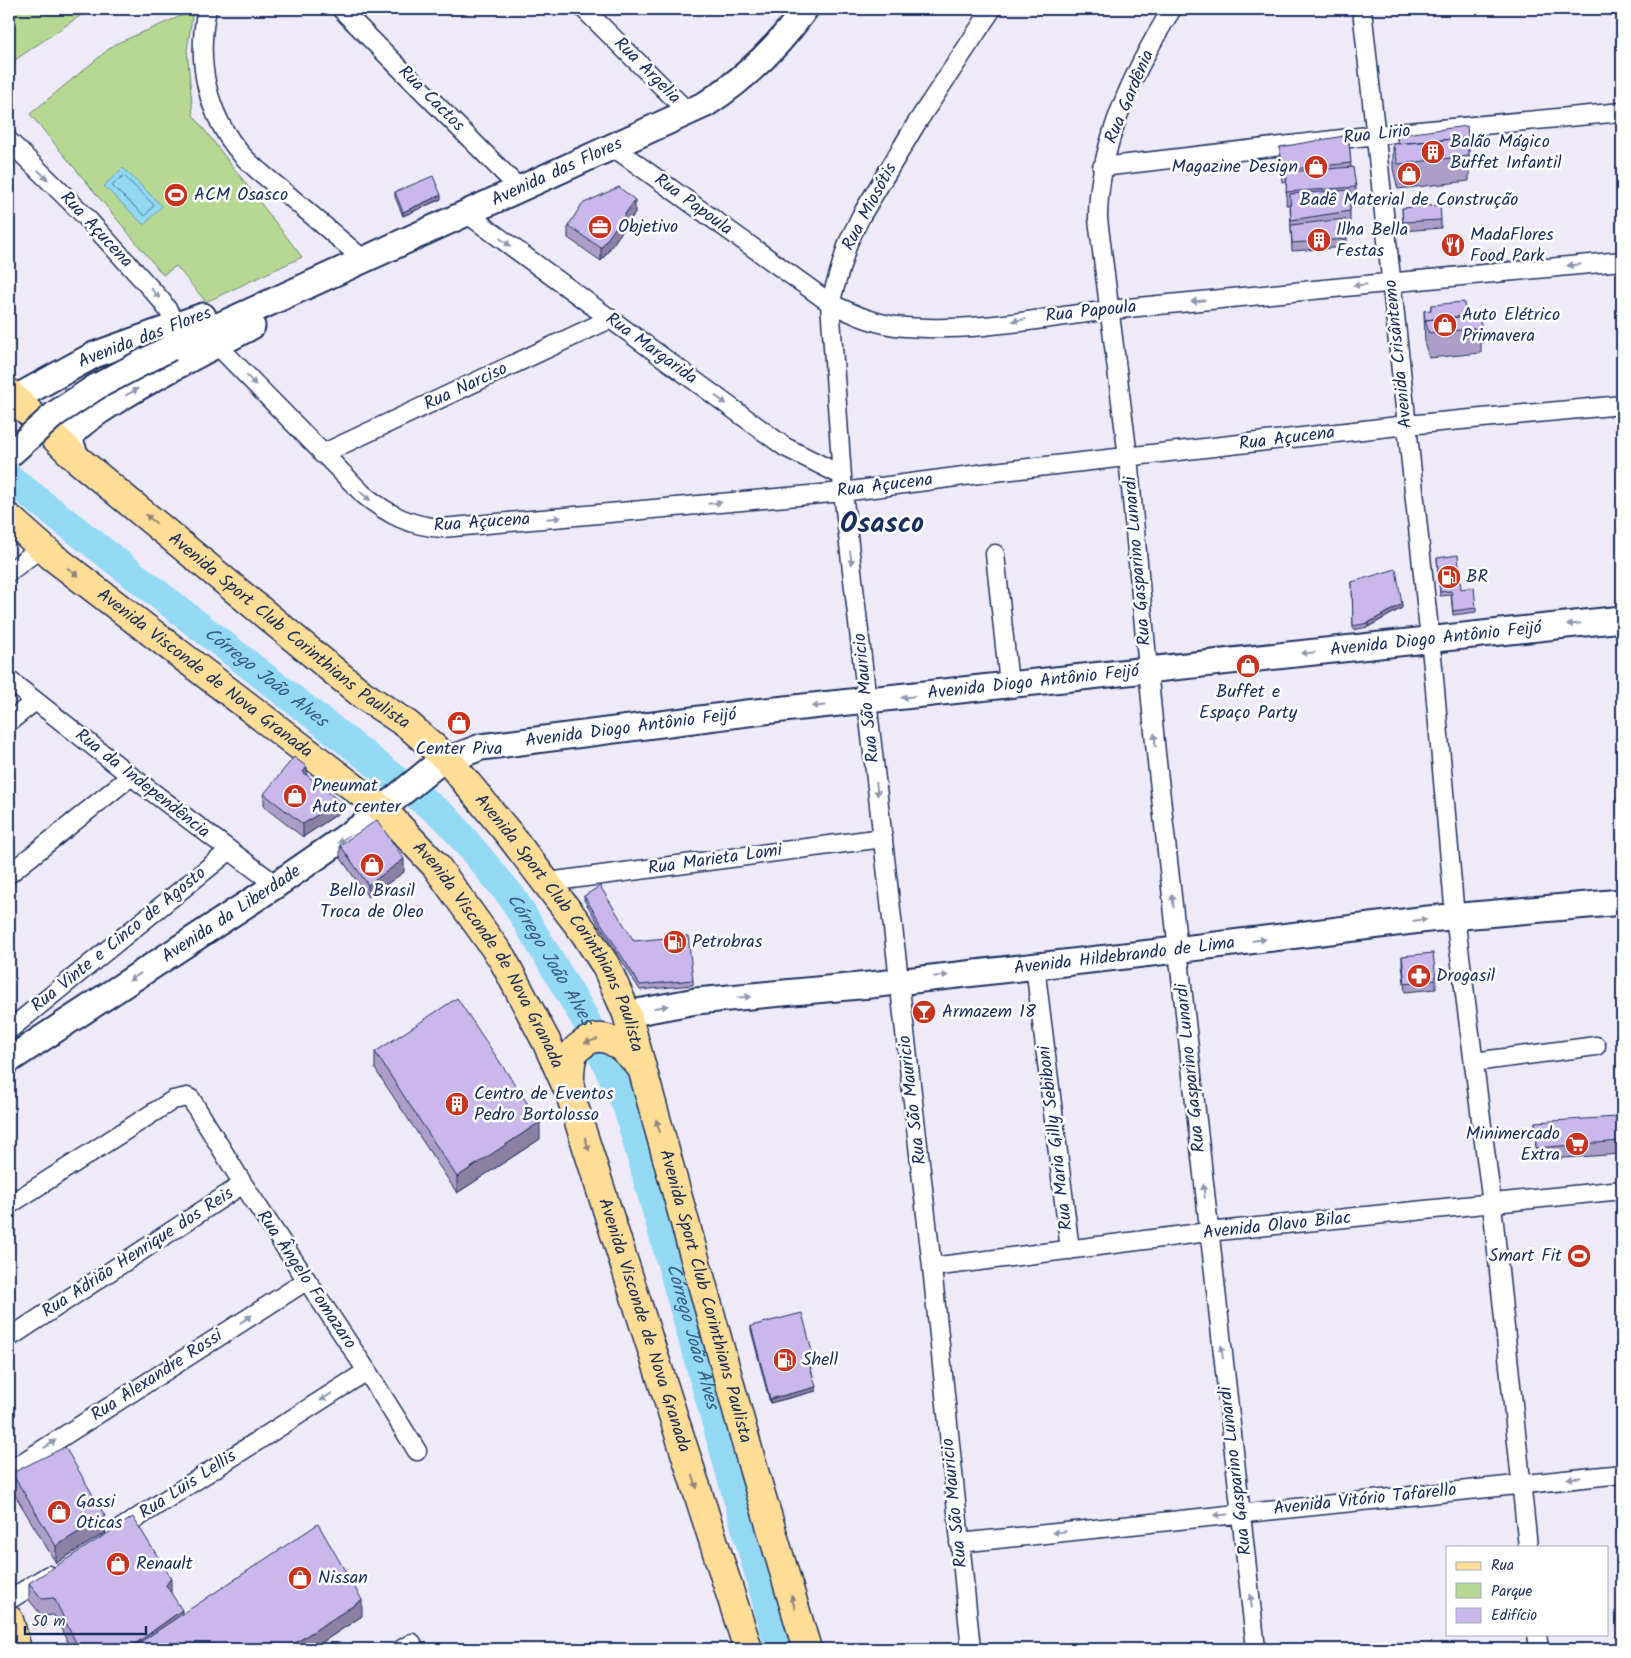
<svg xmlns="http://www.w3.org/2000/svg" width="1631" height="1658" font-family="Kalam,sans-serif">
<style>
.green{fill:#b6d892;stroke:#688478}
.water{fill:#93d9f4;stroke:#6395b8}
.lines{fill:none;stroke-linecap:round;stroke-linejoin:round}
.shore{stroke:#4b739a;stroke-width:1}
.river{stroke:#93d9f4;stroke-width:29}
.street-casing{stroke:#1b2f5e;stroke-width:21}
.secondary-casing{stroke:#1b2f5e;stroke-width:29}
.primary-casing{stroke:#1b2f5e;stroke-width:31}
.street{stroke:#fff;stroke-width:18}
.secondary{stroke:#fff;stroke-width:25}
.primary{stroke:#ffdd96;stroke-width:28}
.secondary-bridge-casing{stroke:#1b2f5e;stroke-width:29;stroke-linecap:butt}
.secondary-bridge{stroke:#fff;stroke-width:25}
.wall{fill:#ad9ec8;stroke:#1b2f5e}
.shaded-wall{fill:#8d81a3;stroke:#1b2f5e}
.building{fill:#c9b8e9;stroke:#1b2f5e}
.oneway{fill:#8d97ae}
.oneway2{fill:#8d867a}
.labels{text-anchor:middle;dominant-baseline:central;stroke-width:5;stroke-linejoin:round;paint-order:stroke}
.street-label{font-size:18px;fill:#1b2f5e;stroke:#fff}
.poi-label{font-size:18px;fill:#1b2f5e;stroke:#fff;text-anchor:start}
.water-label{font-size:19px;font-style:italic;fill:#395a84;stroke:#fff}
.town-label{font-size:28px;font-weight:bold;fill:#1b2f5e;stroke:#fff}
</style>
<rect width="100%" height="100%" fill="#efeaf8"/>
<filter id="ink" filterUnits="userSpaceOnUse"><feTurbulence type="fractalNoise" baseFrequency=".02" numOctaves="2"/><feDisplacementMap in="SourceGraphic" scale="10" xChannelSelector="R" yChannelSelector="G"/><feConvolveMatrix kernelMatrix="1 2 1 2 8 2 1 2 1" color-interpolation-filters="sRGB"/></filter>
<g filter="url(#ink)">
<path class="green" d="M9 9H90L9 64Z
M193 11 187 50 193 115 302 257 206 302 176 266 163 275 30 114 115 44Z"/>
<path class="water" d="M123 168 162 206 144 225 104 186Z"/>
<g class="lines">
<path class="shore" d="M124 176 154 205 145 216 113 187V184Z"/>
<path class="river" id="s1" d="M9 478 447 819 512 897 584 1017 627 1106 780 1649"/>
<g class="street-casing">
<path id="street" d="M207 9C196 61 206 114 242 155 255 170 273 182 288 195 313 216 338 238 363 259
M341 9 520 189
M584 9 688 112
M1172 9C1133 71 1098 145 1098 219L1128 457 1156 753 1256 1649
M1362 9 1433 667 1455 917 1492 1204 1528 1547
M9 141 83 214 161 300 178 325
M613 147 830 303C855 315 877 325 905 327 982 333 1061 314 1138 307 1299 291 1461 276 1622 261
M1102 167 1376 135 1622 112
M466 213 785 447 841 475
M217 345 364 495C389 515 410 526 442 528L843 492 994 472 1407 425 1622 405
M322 454 610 319
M995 554 1009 684
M9 572 42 547
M9 680 131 776 276 885
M9 722 35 701
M9 874 131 776
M548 882 883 838
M1035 966 1070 1250
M9 1030 229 851
M1474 1062 1596 1046
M9 1205 173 1100 187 1097 191 1099 243 1184 367 1371 417 1451
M932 1267 1208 1232 1622 1190
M9 1338 243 1184
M9 1471 306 1281
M115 1532 367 1371
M959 1543 1622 1474
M9 1600 49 1575
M1537 1634 1539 1649
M402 1649 412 1643
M971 1649 932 1267 843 492 830 303 848 243 861 216 916 124 992 9"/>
</g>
<g class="secondary-casing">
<g id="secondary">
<path id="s2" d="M170 348 706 104C746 78 778 47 805 9"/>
<path d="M14 399 94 355 203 316"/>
<path d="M77 459 69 439C82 411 218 345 252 326"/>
<path id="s3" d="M627 1014 696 1001 870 985 1151 953 1428 919 1622 902"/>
<path id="s4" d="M9 1060 276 885 360 827 437 764 481 747 747 713 1622 619"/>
</g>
</g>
<g class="primary-casing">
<g id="primary">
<path id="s5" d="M9 393 77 459 363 695 408 725 447 759 509 834 584 932 606 966 627 1014 754 1471 807 1649"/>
<path id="s6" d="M9 518 53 557 383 810 436 866 502 958 546 1041 570 1094 748 1649"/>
<path d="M570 1091C570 1079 569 1066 573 1055 574 1050 579 1047 583 1044 605 1026 627 1051 641 1067"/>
<path d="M9 1620 17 1649"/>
</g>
</g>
<use href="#street" class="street"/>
<use href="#secondary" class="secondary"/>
<use href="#primary" class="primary"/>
<g class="secondary-bridge-casing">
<path id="secondary-bridge" d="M9 455 55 414 96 387 170 348"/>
</g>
<use href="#secondary-bridge" class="secondary-bridge"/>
</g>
<path class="wall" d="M1397 135 1469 144V181L1398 189 1393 169V144H1397Z
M1349 142 1351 167 1356 187V199L1350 200V224L1345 225 1347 239V247L1292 251 1290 205H1286L1287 182H1282L1280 159V147Z
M395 192 441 199 403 216 395 197Z
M1402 208 1441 220V228L1403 231Z
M635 213 601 261 568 238V226Z
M1431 305 1465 316 1481 328V353L1429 358 1425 345 1424 311 1431 310Z
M1437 558 1476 608V612L1453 615 1451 595 1440 596Z
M1352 582 1402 608 1368 627 1353 630Z
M307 775 339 813 303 837 264 807V794Z
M340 845 404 872 368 897 340 857Z
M584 896 634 941 693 980V985L640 990 584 900Z
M1402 956 1436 980V989L1405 992 1402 964Z
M375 1052 540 1139 457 1193 375 1069Z
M1535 1122 1621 1141V1154L1536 1160Z
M751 1326 813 1359 809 1360 816 1391 770 1403 751 1330Z
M12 1473 105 1533 56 1563 12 1490Z
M29 1583 171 1594 182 1614 362 1616 312 1649H71L54 1615 42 1616 29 1600Z"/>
<path class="shaded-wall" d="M441 195V199L403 216V212Z
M635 200V213L601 261V248Z
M1402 604V608L1368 627V623Z
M307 767V780L303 772Z
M339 801V813L303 837V824Z
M404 859V872L368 897V885Z
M540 1122V1139L457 1193V1177Z
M813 1355V1359L807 1361V1356Z
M816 1387V1391L770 1403V1399Z
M105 1516V1533L56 1563V1546Z
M171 1578V1595L166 1585Z
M362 1600V1616L312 1649H286Z
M182 1610V1626L151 1649H128Z"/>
<path class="building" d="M1467 126 1469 144 1466 145 1465 138 1398 144 1397 135Z
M1344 136 1349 142 1351 163 1282 170 1280 147Z
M1465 138 1469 156 1398 164 1393 144Z
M1353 167 1356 187 1286 192 1287 172Z
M433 176 441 195 403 212 395 192Z
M619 187 635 200 601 248 568 226 582 204Z
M1350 190V211L1291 220 1290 194Z
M1440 205 1441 220 1403 222 1402 208Z
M1345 219 1347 239 1292 243 1291 225Z
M1464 302 1465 316 1425 320 1424 311 1431 310V305Z
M1480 315 1481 328 1429 333 1425 320Z
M1458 555 1461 589 1474 587 1476 608 1453 611 1451 591 1440 592 1437 558Z
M1396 569 1402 604 1368 623 1353 626 1352 582Z
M294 757 307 767 303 772 339 801 303 824 264 794Z
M377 820 404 859 368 885 340 845Z
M600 886 634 941 688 936 693 980 640 985 584 896Z
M1433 953 1436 980 1405 984 1402 956Z
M457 998 540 1122 457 1177 375 1052Z
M1617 1117 1621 1141 1536 1148 1535 1122Z
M802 1313 813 1355 807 1356 816 1387 770 1399 751 1326Z
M65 1447 105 1516 56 1546 12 1473Z
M133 1517 171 1578 166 1585 182 1610 128 1649H87L85 1646 76 1643 54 1598 42 1599 29 1583Z
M318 1524 362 1600 286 1649H130Z"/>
<defs><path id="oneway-solid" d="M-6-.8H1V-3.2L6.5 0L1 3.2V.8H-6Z" transform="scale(1.25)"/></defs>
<g class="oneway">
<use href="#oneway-solid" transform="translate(43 175) rotate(45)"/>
<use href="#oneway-solid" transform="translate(505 242) rotate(36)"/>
<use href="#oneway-solid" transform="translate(1574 265) rotate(175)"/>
<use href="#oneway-solid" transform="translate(1360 285) rotate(174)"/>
<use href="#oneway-solid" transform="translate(155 293) rotate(48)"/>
<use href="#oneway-solid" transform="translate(1198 301) rotate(174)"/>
<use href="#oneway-solid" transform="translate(1019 320) rotate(173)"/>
<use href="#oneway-solid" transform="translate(251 380) rotate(46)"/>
<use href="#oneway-solid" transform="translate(132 392) rotate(-29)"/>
<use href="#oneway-solid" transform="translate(721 400) rotate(36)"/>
<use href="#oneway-solid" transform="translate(365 496) rotate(41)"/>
<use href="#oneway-solid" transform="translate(715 503) rotate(-5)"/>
<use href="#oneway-solid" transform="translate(554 518) rotate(-5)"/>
<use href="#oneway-solid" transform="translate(851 558) rotate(83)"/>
<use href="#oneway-solid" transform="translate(1574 624) rotate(174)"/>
<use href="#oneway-solid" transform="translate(1308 653) rotate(174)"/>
<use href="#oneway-solid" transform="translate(908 697) rotate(173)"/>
<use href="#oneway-solid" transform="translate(819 706) rotate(174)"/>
<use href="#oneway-solid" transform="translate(1155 740) rotate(-96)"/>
<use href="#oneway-solid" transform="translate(877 789) rotate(84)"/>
<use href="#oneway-solid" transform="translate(344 839) rotate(145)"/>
<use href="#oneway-solid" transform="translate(1173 901) rotate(-96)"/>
<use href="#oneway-solid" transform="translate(1420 920) rotate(-7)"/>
<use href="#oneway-solid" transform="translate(1259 940) rotate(-7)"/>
<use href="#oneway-solid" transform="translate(941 976) rotate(-6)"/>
<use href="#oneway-solid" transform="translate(135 977) rotate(147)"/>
<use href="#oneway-solid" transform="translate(744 997) rotate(-5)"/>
<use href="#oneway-solid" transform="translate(661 1007) rotate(-10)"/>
<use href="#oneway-solid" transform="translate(1204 1191) rotate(-96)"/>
<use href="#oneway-solid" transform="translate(246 1319) rotate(-33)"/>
<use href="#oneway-solid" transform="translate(1222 1352) rotate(-97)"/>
<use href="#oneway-solid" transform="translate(326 1397) rotate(147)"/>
<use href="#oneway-solid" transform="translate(50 1444) rotate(-33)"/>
<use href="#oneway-solid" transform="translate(1574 1478) rotate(175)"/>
<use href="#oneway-solid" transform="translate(1221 1515) rotate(174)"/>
<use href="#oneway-solid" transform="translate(1059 1532) rotate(174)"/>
<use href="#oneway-solid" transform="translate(1251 1601) rotate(-96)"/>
</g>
<g class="oneway2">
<use href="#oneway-solid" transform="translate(151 519) rotate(-141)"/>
<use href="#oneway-solid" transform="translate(73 572) rotate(37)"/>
<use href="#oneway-solid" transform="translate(591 1041) rotate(162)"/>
<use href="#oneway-solid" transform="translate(658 1126) rotate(-106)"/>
<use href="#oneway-solid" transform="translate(587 1144) rotate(72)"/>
<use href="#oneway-solid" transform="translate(695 1482) rotate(72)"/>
<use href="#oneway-solid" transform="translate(793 1602) rotate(-106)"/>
</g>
</g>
<defs>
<g id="building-disc" transform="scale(1.25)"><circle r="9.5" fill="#c8321e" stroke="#fff"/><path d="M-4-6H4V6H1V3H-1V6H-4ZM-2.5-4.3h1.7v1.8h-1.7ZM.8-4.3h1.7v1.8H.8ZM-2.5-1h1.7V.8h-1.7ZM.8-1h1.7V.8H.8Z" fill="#fff"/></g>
<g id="shop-disc" transform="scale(1.25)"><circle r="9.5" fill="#c8321e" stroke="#fff"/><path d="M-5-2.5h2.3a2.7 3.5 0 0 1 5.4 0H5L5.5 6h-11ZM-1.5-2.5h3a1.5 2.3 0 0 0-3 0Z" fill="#fff"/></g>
<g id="stadium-disc" transform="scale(1.25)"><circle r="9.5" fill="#c8321e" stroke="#fff"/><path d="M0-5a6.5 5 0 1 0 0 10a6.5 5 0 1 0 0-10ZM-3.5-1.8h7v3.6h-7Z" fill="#fff"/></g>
<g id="office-disc" transform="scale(1.25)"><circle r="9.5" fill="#c8321e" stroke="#fff"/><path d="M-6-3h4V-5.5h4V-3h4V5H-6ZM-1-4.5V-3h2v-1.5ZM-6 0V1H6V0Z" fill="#fff"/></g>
<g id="restaurant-disc" transform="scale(1.25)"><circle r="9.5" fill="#c8321e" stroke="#fff"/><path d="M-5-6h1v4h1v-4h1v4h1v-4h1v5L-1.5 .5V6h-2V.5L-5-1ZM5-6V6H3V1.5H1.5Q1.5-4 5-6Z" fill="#fff"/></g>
<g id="fuel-disc" transform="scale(1.25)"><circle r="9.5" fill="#c8321e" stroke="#fff"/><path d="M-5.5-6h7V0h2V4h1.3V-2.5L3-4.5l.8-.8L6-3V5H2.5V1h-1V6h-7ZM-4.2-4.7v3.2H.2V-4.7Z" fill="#fff"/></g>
<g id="pharmacy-disc" transform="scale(1.25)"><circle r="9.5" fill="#c8321e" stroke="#fff"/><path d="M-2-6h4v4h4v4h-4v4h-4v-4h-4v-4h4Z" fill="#fff"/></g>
<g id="bar-disc" transform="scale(1.25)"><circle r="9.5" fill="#c8321e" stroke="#fff"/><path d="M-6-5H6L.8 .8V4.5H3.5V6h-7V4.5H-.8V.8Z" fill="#fff"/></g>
<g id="supermarket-disc" transform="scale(1.25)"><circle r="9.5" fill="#c8321e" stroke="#fff"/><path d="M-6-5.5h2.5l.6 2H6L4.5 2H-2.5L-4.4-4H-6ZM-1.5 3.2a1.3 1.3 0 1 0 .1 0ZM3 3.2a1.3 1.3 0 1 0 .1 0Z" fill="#fff"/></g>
</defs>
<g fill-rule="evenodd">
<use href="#building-disc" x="1433" y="152"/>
<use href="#shop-disc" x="1316" y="167"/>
<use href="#shop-disc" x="1409" y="174"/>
<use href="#stadium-disc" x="176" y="195"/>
<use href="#office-disc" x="600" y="227"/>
<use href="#building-disc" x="1319" y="240"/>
<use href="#restaurant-disc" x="1453" y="245"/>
<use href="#shop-disc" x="1445" y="325"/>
<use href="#fuel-disc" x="1449" y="577"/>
<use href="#shop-disc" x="1248" y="666"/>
<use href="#shop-disc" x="459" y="723"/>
<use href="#shop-disc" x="295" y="796"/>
<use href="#shop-disc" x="372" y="865"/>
<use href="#fuel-disc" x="675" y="942"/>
<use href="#pharmacy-disc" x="1419" y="976"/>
<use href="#bar-disc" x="924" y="1012"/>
<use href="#building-disc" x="457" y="1104"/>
<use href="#supermarket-disc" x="1577" y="1144"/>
<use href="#stadium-disc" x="1579" y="1256"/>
<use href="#fuel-disc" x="785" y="1360"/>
<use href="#shop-disc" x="59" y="1512"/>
<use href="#shop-disc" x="118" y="1564"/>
<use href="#shop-disc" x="300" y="1578"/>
</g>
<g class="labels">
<g class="street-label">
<text transform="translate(647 71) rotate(45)">Rua Argelia</text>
<text transform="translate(1130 97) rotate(-67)">Rua Gardênia</text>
<text transform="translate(431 99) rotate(45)">Rua Cactos</text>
<text transform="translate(1377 135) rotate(-6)">Rua Lirio</text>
<text stroke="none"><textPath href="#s2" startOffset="425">Avenida das Flores</textPath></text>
<text transform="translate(693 205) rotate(36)">Rua Papoula</text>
<text transform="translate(870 207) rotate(-62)">Rua Miosótis</text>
<text transform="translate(96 230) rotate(47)">Rua Açucena</text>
<text transform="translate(1091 312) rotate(-6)">Rua Papoula</text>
<text transform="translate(145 338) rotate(-21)">Avenida das Flores</text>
<text transform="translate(651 349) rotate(36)">Rua Margarida</text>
<text transform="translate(1399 354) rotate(-96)">Avenida Crisântemo</text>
<text transform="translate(466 387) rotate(-25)">Rua Narciso</text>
<text transform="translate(1287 439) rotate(-7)">Rua Açucena</text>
<text transform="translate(885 486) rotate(-7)">Rua Açucena</text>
<text transform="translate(482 523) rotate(-4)">Rua Açucena</text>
<text transform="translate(1138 561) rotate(-95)">Rua Gasparino Lunardi</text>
<text stroke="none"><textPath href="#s5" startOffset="368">Avenida Sport Club Corinthians Paulista</textPath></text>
<text stroke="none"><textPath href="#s4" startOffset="1529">Avenida Diogo Antônio Feijó</textPath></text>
<text stroke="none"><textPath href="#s6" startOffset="250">Avenida Visconde de Nova Granada</textPath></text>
<text stroke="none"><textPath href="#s4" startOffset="1124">Avenida Diogo Antônio Feijó</textPath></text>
<text transform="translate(867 698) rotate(-96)">Rua São Mauricio</text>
<text stroke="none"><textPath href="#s4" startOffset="719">Avenida Diogo Antônio Feijó</textPath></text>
<text transform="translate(142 784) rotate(38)">Rua da Independência</text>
<text transform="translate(715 860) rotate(-8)">Rua Marieta Lomi</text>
<text stroke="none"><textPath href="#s4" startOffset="266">Avenida da Liberdade</textPath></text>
<text stroke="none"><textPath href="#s5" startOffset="772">Avenida Sport Club Corinthians Paulista</textPath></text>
<text transform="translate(119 940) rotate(-39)">Rua Vinte e Cinco de Agosto</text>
<text stroke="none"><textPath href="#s3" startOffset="501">Avenida Hildebrando de Lima</textPath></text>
<text stroke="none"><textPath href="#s6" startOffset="655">Avenida Visconde de Nova Granada</textPath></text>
<text transform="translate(1191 1068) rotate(-96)">Rua Gasparino Lunardi</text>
<text transform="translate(913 1100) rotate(-97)">Rua São Mauricio</text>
<text transform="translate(1056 1138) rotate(-97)">Rua Maria Gilly Sebiboni</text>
<text transform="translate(1277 1226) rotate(-6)">Avenida Olavo Bilac</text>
<text transform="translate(138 1253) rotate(-33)">Rua Adrião Henrique dos Reis</text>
<text transform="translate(306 1280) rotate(56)">Rua Ângelo Fomazaro</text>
<text stroke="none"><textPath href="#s5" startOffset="1178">Avenida Sport Club Corinthians Paulista</textPath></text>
<text stroke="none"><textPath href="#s6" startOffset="1060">Avenida Visconde de Nova Granada</textPath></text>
<text transform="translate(157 1376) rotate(-33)">Rua Alexandre Rossi</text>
<text transform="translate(1236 1471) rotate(-97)">Rua Gasparino Lunardi</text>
<text transform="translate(188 1485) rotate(-33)">Rua Luis Lellis</text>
<text transform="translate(1365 1500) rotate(-6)">Avenida Vitório Tafarello</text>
<text transform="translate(955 1503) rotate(-96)">Rua São Mauricio</text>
</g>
<g class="poi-label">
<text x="1450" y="142">Balão Mágico<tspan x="1450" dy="21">Buffet Infantil</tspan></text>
<text x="1298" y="167" text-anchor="end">Magazine Design</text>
<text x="194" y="195">ACM Osasco</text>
<text x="1409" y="200" text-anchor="middle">Badê Material de Construção</text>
<text x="618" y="227">Objetivo</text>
<text x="1336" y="230">Ilha Bella<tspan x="1336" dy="21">Festas</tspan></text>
<text x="1470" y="235">MadaFlores<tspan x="1470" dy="21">Food Park</tspan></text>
<text x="1462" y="315">Auto Elétrico<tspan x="1462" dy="21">Primavera</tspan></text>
<text x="1466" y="577">BR</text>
<text x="1248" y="692" text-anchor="middle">Buffet e<tspan x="1248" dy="21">Espaço Party</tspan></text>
<text x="459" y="749" text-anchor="middle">Center Piva</text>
<text x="312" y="786">Pneumat<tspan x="312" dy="21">Auto center</tspan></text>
<text x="372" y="891" text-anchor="middle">Bello Brasil<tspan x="372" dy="21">Troca de Oleo</tspan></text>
<text x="692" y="942">Petrobras</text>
<text x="1436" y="976">Drogasil</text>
<text x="942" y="1012">Armazem 18</text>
<text x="474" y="1094">Centro de Eventos<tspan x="474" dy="21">Pedro Bortolosso</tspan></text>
<text x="1560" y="1134" text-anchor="end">Minimercado<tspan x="1560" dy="21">Extra</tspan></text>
<text x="1562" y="1256" text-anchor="end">Smart Fit</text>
<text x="802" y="1360">Shell</text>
<text x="76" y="1502">Gassi<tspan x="76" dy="21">Oticas</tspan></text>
<text x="136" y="1564">Renault</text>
<text x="318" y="1578">Nissan</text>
</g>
<g class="water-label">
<text stroke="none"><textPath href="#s1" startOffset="325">Córrego João Alves</textPath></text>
<text stroke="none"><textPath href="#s1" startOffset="730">Córrego João Alves</textPath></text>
<text stroke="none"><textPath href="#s1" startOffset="1135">Córrego João Alves</textPath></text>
</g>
<g class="town-label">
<text x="882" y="524">Osasco</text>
</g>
</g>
<rect width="1631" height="1658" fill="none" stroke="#fff" stroke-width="30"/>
<rect x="15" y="15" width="1601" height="1628" fill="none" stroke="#1b2f5e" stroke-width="2" filter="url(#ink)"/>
<rect x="1446" y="1546" width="162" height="90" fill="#ffffff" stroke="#a4acbf"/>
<rect x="1456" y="1562" width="25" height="8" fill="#ffdd96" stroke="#a4acbf"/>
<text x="1491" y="1570" font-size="15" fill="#1b2f5e">Rua</text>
<rect x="1456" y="1583" width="25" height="15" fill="#b6d892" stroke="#a4acbf"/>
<text x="1491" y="1596" font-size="15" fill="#1b2f5e">Parque</text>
<rect x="1456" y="1608" width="25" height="15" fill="#c9b8e9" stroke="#a4acbf"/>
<text x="1491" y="1620" font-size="15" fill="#1b2f5e">Edifício</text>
<path d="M25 1626v8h121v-8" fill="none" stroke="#1b2f5e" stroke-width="2.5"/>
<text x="32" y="1626" font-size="15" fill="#1b2f5e" stroke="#ffffff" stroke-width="4" paint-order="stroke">50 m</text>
</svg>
